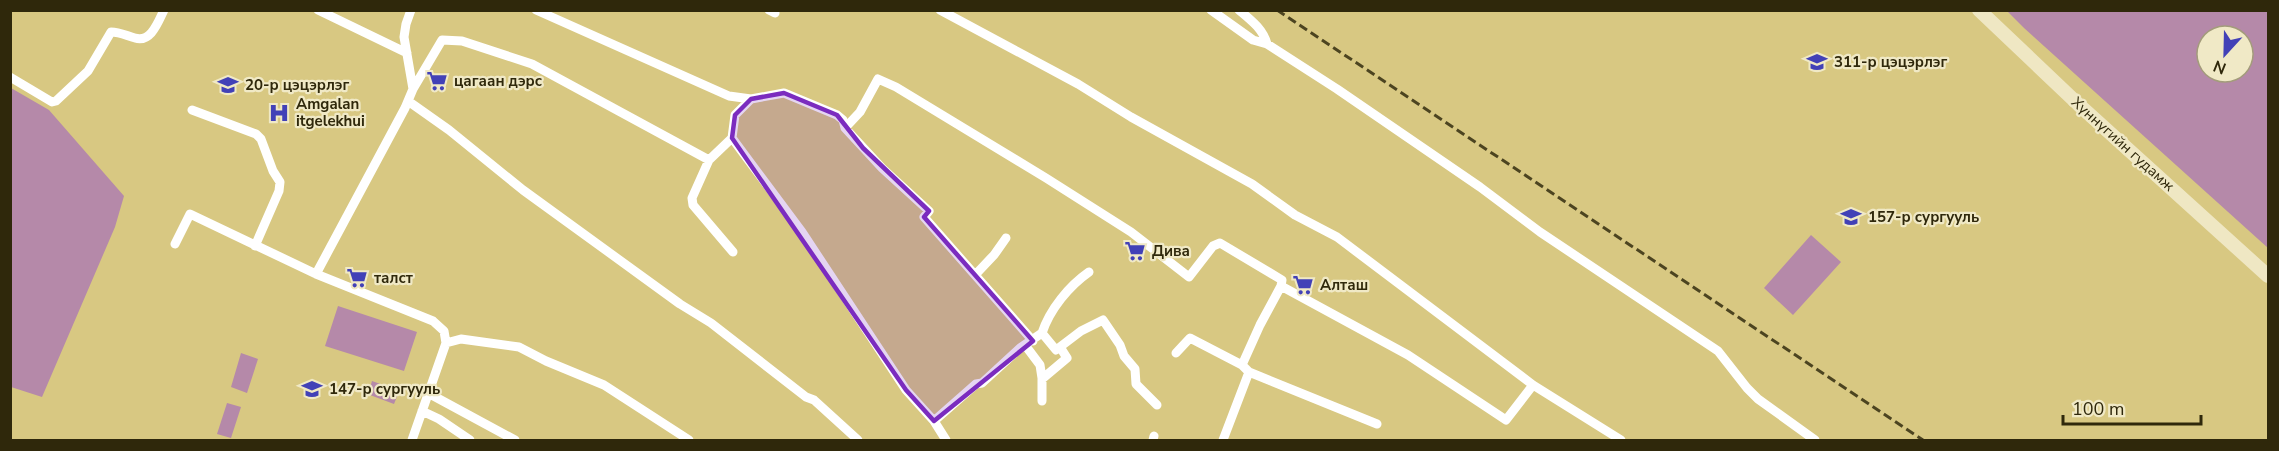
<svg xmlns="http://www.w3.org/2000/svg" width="2279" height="451" font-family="'Nunito Sans',sans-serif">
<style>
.green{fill:#b589a9;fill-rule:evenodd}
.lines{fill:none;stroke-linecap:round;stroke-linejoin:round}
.street{stroke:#fff;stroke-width:9}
.secondary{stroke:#efe7c3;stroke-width:14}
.rail{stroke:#4c4420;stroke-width:3;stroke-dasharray:9 4.5;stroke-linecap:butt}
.marked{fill:#7b2cbf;fill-opacity:0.2;stroke:#7b2cbf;stroke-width:4.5;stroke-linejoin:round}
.labels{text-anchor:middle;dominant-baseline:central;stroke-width:4.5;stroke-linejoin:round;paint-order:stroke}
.poi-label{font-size:15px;font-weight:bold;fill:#2f280b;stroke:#f0e9c6;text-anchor:start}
.street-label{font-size:15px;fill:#2f280b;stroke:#f0e9c6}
</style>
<rect width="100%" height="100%" fill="#d8c882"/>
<path class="green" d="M2007 11H2268V248L2024 28ZM2207 36H2243V72H2207Z
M11 88 49 110 124 196 115 227 42 397 11 387Z
M1811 235 1841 262 1793 315 1764 288Z
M338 306 417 332 404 371 325 346Z
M241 353 258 359 247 393 231 387Z
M372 381 397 390 398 394 394 404 370 395 369 391Z
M227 403 241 407 231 438 217 434Z"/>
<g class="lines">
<path class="street" d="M318 10 407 53
M411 10 406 24 404 37 413 89 405 108 316 274 433 321 444 331 446 343 412 440
M536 10 729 96 751 99
M769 10 775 13
M940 10 1078 84 1131 117 1252 184 1295 215 1337 237 1533 385 1621 440
M1211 10 1253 40 1267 44 1337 89 1480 187 1540 232 1718 351 1747 388 1758 399 1815 440
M1239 10C1251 20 1263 29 1267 44
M10 77 52 102 56 101 88 71 111 32C120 32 127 36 135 38 151 43 158 22 164 10
M413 89 442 40 462 41 532 64 709 160 732 138 735 115 751 99 784 93 837 115 843 120 845 128 860 112 878 79 896 87 1046 178 1131 232 1189 277 1213 246 1220 243 1282 280 1281 286 1260 325 1242 365 1249 372 1223 440
M408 101 449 130 523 190 680 304 711 323 806 397 814 400 858 440
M192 110 256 134 261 139 273 171 280 182 279 191 255 246
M845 128 882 168 929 211 924 217 1033 341
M732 138 802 232 906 390 934 421 946 440
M709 160 692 198 693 205 733 252
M175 244 190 214 316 274
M976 274 994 255 1006 238
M1281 286 1408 355 1506 420 1533 385
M1042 333C1050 309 1069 286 1089 272
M446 343 461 339 519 347 546 361 604 385 689 440
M1025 345 1040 365 1042 378V401
M1176 353 1190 338 1242 365
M1249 372 1377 424
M1042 379 1067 358 1060 347
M428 393 515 440
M422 411 439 419 470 440
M934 421 976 384 982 383 1020 348 1042 333 1056 350 1081 331 1103 320 1120 345 1124 356 1135 369 1136 384 1157 405
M1153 440 1154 436"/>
<path class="secondary" d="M1979 10 2078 104 2268 276"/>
<path class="rail" d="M1277 10 1923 440"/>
</g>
<path class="marked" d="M784 93 837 115 863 148 929 211 924 217 1033 341 934 421 906 390 732 138 735 115 751 99Z"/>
<defs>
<g id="school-bare" transform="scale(1.62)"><path d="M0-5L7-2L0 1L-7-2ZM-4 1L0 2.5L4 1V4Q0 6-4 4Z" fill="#4241b7" stroke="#f0e9c6" stroke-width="2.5" paint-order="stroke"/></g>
<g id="supermarket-bare" transform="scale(1.62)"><path d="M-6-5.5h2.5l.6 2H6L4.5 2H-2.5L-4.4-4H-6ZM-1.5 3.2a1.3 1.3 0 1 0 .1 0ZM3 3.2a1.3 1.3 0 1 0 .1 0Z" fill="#4241b7" stroke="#f0e9c6" stroke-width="2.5" paint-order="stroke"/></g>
<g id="hospital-bare" transform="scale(1.62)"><path d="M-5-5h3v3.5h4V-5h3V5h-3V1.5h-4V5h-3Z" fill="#4241b7" stroke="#f0e9c6" stroke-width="2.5" paint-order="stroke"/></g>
</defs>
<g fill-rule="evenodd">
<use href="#school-bare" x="1817" y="62"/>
<use href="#supermarket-bare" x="437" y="81"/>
<use href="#school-bare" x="228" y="85"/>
<use href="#hospital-bare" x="279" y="113"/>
<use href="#school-bare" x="1851" y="217"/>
<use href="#supermarket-bare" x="1135" y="251"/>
<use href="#supermarket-bare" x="357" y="278"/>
<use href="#supermarket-bare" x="1303" y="285"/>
<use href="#school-bare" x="312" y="389"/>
</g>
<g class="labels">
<g class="poi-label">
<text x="1834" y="62">311-р цэцэрлэг</text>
<text x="454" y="81">цагаан дэрс</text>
<text x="245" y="85">20-р цэцэрлэг</text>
<text x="296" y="104">Amgalan<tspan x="296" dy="17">itgelekhui</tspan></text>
<text x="1868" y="217">157-р сургууль</text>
<text x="1152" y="251">Дива</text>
<text x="374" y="278">талст</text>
<text x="1320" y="285">Алташ</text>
<text x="329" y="389">147-р сургууль</text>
</g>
<g class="street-label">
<text transform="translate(2123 144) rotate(42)">Хүннүгийн гудамж</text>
</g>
</g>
<rect width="2279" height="451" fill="none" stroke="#2f280b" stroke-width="24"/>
<g transform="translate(2225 54) rotate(202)"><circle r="28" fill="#f0e9c6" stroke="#a39c7b" stroke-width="1.5"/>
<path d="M0-4.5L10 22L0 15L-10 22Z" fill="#4241b7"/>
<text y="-9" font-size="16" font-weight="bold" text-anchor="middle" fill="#2f280b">N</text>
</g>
<path d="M2063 415v9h138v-9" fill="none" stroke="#2f280b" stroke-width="3"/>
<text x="2072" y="415" font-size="18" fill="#2f280b" stroke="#f0e9c6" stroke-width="4.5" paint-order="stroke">100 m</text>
</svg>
